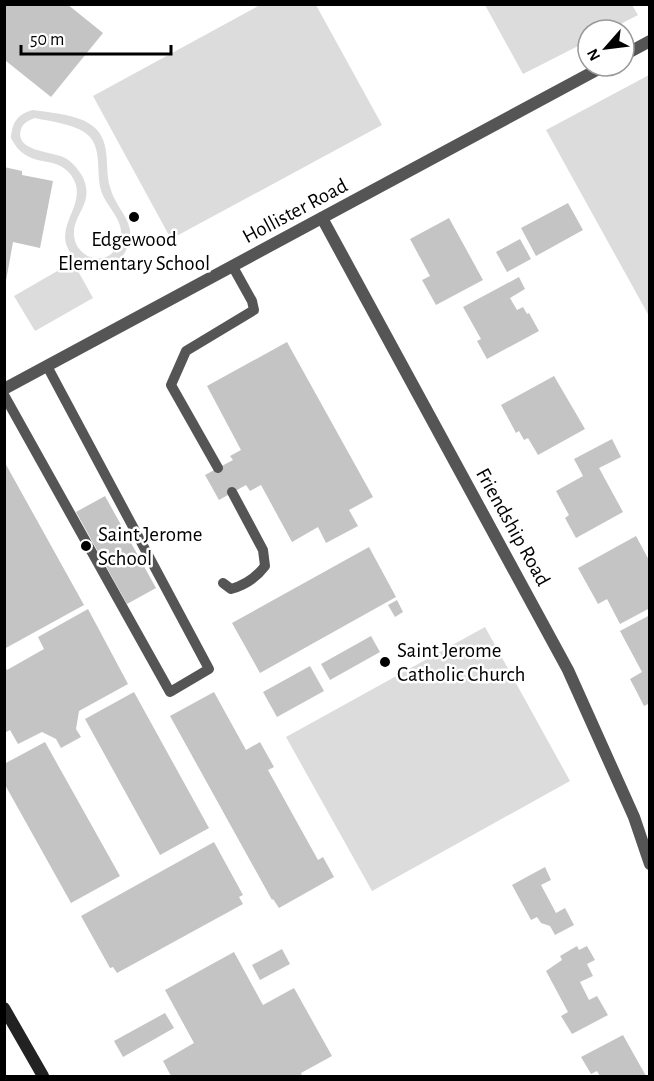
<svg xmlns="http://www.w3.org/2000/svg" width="654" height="1081" font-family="'Alegreya Sans',sans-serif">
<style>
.green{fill:#dcdcdc;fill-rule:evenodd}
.building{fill:#c4c4c4}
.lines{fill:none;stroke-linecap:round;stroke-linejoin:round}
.service{stroke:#555;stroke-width:10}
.minor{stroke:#555;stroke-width:12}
.tertiary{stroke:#555;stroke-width:12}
.secondary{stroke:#222;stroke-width:12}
.poi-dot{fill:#000;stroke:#fff;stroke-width:2}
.labels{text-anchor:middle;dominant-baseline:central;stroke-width:5;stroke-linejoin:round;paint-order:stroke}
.street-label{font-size:21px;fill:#000;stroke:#fff}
.poi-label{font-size:21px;fill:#000;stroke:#fff;text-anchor:start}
</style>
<rect width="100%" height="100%" fill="#fff"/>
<path class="green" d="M260 5H316L382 125 171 239 93 96Z
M485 5H632L638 15 609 30H588V41L523 74Z
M649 75V316L546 130Z
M33 110C51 113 79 114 94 127 112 143 104 167 110 187 117 213 142 225 124 254 118 262 110 267 101 267 90 268 80 264 73 256 48 227 92 204 71 175 55 153 27 171 11 138 12 123 17 114 33 110ZM35 118C52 122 78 124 90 137 102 151 96 174 101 190 105 205 123 219 121 235 120 242 115 251 110 255 94 265 74 252 74 234 73 213 97 202 81 174 77 168 71 161 65 158 52 151 14 152 21 129 23 123 29 120 35 118Z
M73 262 93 298 35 331 14 296Z
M485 627 570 781 372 891 286 737Z"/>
<path class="building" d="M4 4H67L103 33 51 97 6 61 4 63Z
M4 167 22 171V175L53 181 40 248 13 242 6 281Z
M568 203 583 230 536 256 521 228Z
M449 218 483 280 436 305 422 280 430 276 410 239Z
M520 239 531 259 507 272 496 252Z
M519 277 525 289 510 298 517 310 523 307 527 314 529 313 539 331 487 359 477 341 481 339 463 307Z
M287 342 373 497 349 510 358 526 326 543 318 527 292 542 261 485 250 491 246 485 219 500 205 475 233 460 230 456 241 450 207 386Z
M554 376 585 429 538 455 528 438 524 440 519 431 516 433 501 405Z
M612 439 621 457 599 468 623 512 576 538 565 518 569 515 556 491 583 476 574 459Z
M4 461 84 605 4 649Z
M105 496 156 588 127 604 76 512Z
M636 536 650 562V608L620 624 607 599 598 604 578 568Z
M369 547 396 597 260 673 232 623Z
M397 600 403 612 395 617 388 605Z
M88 609 128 684 79 711 76 729 81 737 61 748 56 739 42 732 18 744 10 730 4 733V665L7 670 44 649 38 637Z
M650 615V703L644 706 630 679 642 672 620 631Z
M371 636 380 652 330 680 321 664Z
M310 666 324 691 277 717 263 692Z
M134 692 209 828 160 855 85 719Z
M214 692 246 750 260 742 274 767 268 770 318 860 323 857 334 877 279 908 273 899 272 900 170 716Z
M45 742 120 876 71 903 4 783V764Z
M214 842 243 895 239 897 243 904 117 973 113 967 110 968 81 916Z
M545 867 551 880 541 885 556 913 565 908 574 925 555 935 550 926 541 923 537 917 531 920 512 885Z
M577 946 579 950 587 946 595 960 587 964 593 976 580 982 589 1000 597 996 608 1015 572 1034 561 1016 568 1012 546 971 562 960 560 956Z
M282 949 290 964 260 980 252 965Z
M234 952 263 1005 294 988 332 1056 301 1073 302 1076H171L163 1061 194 1043 165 990Z
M165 1013 174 1028 123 1057 114 1041Z
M623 1035 646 1076H600L597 1071 591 1074 581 1057Z"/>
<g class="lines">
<path class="service" d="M4 395 170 692 209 669 47 366
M218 468 171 385 186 351 254 310 252 301 233 267
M223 583 231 589C246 585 256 578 265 566L263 550 232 492"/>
<path class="minor" d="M322 218 568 670 634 817 650 864"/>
<path class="tertiary" d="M624 55 650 41
M4 389 604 66"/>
<path class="secondary" d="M4 1008 43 1076"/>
</g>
<g class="poi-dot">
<circle cx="134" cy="217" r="6"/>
<circle cx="86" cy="546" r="6"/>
<circle cx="385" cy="662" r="6"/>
</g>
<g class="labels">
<g class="street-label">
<text transform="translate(295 211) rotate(-28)">Hollister Road</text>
<text transform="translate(513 527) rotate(61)">Friendship Road</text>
</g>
<g class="poi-label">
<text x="134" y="239" text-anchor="middle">Edgewood<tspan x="134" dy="24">Elementary School</tspan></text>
<text x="98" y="534">Saint Jerome<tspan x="98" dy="24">School</tspan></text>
<text x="397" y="650">Saint Jerome<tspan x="397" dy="24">Catholic Church</tspan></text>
</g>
</g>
<rect width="654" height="1081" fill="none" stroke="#000000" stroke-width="12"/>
<g transform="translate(606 48) rotate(242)"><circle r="28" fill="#ffffff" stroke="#999999" stroke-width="1.5"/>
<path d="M0-4.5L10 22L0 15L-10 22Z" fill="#000000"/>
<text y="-9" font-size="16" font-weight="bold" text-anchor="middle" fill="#000000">N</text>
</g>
<path d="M21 45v9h150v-9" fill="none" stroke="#000000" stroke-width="3"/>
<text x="30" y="45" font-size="18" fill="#000000" stroke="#ffffff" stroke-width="4.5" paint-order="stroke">50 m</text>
</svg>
